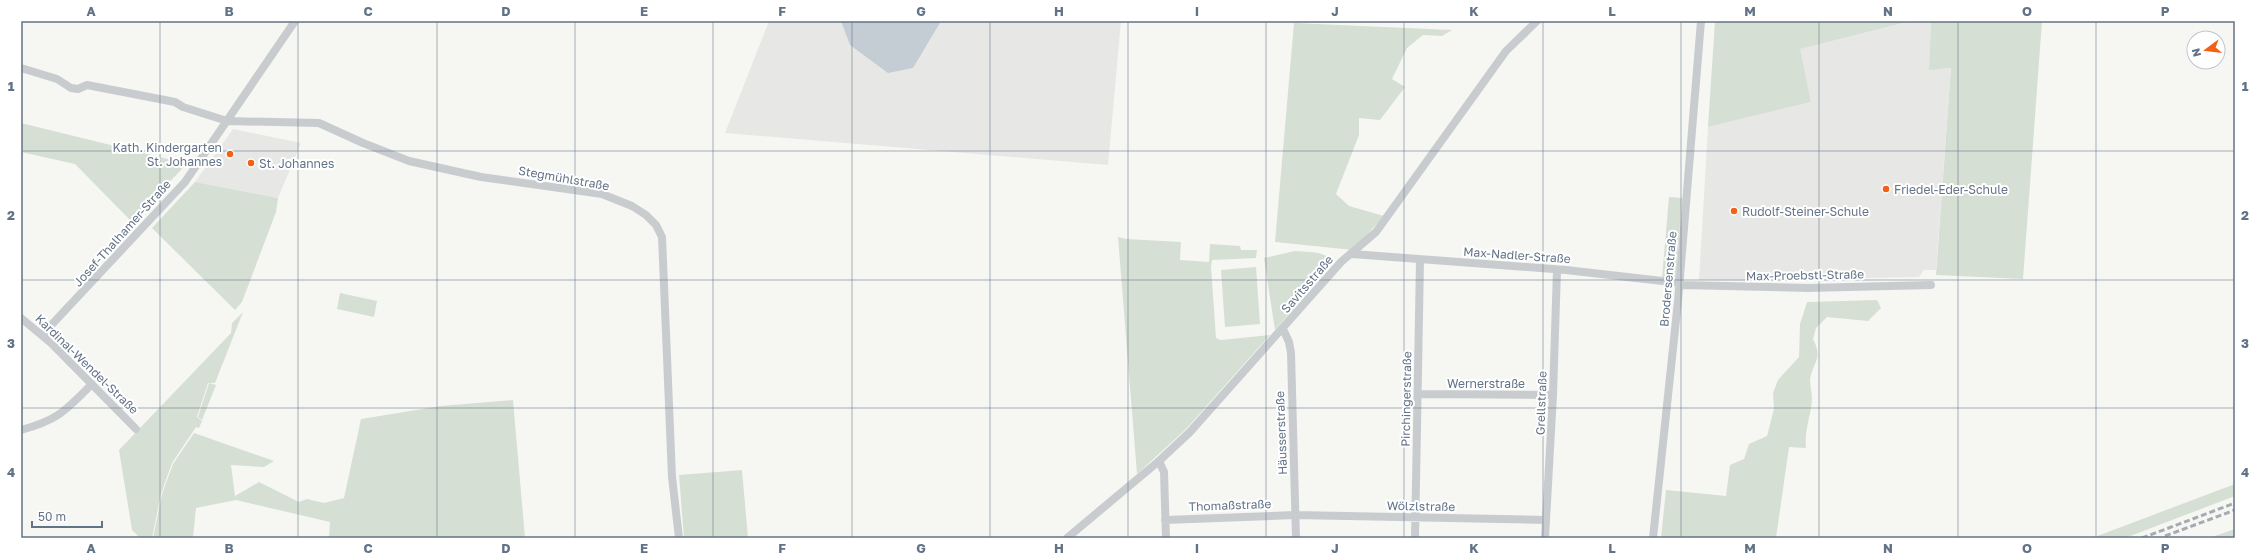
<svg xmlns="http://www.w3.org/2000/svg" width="2256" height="559" font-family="'Golos Text',sans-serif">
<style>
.built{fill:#e7e8e6}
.green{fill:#d6dfd3}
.water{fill:#c3cdd3}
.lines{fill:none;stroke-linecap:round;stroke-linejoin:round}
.street{stroke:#c9cccf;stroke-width:8}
.rail{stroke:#a6abb2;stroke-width:3;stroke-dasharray:6 3;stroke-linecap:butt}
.grid{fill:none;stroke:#637387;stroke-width:1;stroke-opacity:0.55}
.poi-dot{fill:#f36116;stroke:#fff;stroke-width:1.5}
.labels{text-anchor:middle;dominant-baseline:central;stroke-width:4;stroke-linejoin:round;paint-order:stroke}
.poi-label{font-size:12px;fill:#637387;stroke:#fff;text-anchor:start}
.street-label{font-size:12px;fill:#637387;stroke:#fff}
.neatline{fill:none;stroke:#637387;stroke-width:1.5}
.grid-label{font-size:13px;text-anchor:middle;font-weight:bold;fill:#637387}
</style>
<rect width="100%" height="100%" fill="#f6f7f3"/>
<path class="built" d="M769 21H1121L1108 165 725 133Z
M1911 21H1931L1929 69 1951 68 1936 270H1924L1919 277 1815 279 1809 276 1802 281 1699 280 1708 127 1811 102 1799 49Z
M233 129 301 143 278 198 195 182Z"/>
<path class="green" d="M1715 21H1911L1800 49 1811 102 1708 127Z
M1931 21H2042L2023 279 1936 275 1951 68 1929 70Z
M1294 23 1452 30 1442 36 1423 35 1407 48 1392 79 1405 87 1380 120 1359 118V135L1336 194 1349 206 1384 216 1353 250 1275 242Z
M21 123 184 163 181 170 131 221 75 164 21 152Z
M195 182 278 198 276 212 242 302 235 310 152 228Z
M1669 197 1682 198 1676 279 1662 278Z
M1118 237 1126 239 1181 242 1180 260 1209 262 1210 244 1240 246 1241 250H1257L1256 258 1212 260 1211 267 1216 338 1221 340 1270 335 1186 429 1137 474Z
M1295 251C1306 252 1327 251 1333 262L1275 330 1264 258Z
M1256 267 1260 324 1225 327 1221 270Z
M340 293 377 301 374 317 337 309Z
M1877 300 1881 308 1868 321 1827 317 1816 328 1813 339C1824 360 1812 362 1810 380 1810 386 1812 393 1812 399 1811 416 1804 431 1806 448L1789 447 1776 538H1661L1666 490 1726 496 1730 465 1744 459 1749 444 1767 436 1774 409 1773 393 1778 380 1799 357 1800 324 1807 302Z
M243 312 215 383H208L197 417 202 421 199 428 196 427 172 463 161 494 152 538H140L132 530 119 450 231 333 232 323Z
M209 383 216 385 202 420 198 417Z
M513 400 525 538H329L330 522 236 500 196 508 193 538H153L162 494 173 464 194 433 274 461 264 467 231 465 235 496 259 482 299 502 307 499 324 503 344 498 361 419 441 406Z
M742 470 748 538H684L679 475Z
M2235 484V496L2125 538H2092Z
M2235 529V538H2209Z"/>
<path class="water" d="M841 21H941L913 68 888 73 850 45Z"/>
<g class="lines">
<path class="street" d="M21 68 57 79 71 88 78 89 87 85 175 102 183 107 227 121 319 123 363 143 409 161 481 177 602 194 632 206 646 215 656 225 662 237 672 477 679 538
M1352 254 1566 270 1680 283
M1680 285 1808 288 1931 285
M21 318 51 343 136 429
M1283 329 1289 342 1291 353 1296 538
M42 335 185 182 295 21
M1418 394 1553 395
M21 430C58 420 65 411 92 384
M1159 461 1164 472 1166 538
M1165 520 1295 515 1546 520
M1067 538 1159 461 1190 432 1341 262 1376 232 1506 51 1537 21
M1415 538 1420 260
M1545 538 1553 395 1557 270
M1653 538 1678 301 1701 21"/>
<path class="rail" d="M2165 536 2235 510
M2142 538 2235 503"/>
</g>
<path class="grid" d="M160 21V538M298 21V538M437 21V538M575 21V538M713 21V538M852 21V538M990 21V538M1128 21V538M1266 21V538M1404 21V538M1543 21V538M1681 21V538M1819 21V538M1958 21V538M2096 21V538M21 151H2235M21 280H2235M21 408H2235"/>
<g class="poi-dot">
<circle cx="230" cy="154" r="4"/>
<circle cx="251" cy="163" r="4"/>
<circle cx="1886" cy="189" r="4"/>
<circle cx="1734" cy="211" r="4"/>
</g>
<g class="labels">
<g class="poi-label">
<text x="222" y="147" text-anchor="end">Kath. Kindergarten<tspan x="222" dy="14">St. Johannes</tspan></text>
<text x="259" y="163">St. Johannes</text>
<text x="1894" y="189">Friedel-Eder-Schule</text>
<text x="1742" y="211">Rudolf-Steiner-Schule</text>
</g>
<g class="street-label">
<text transform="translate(564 178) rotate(10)">Stegmühlstraße</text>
<text transform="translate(122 233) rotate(-48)">Josef-Thalhamer-Straße</text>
<text transform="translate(1517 255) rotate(4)">Max-Nadler-Straße</text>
<text transform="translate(1805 275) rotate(-1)">Max-Proebstl-Straße</text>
<text transform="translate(1668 279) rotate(-85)">Brodersenstraße</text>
<text transform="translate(1307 284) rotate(-49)">Savitsstraße</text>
<text transform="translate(87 364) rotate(44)">Kardinal-Wendel-Straße</text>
<text x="1486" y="383">Wernerstraße</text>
<text transform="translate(1406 399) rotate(-89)">Pirchingerstraße</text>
<text transform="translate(1541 403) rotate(-88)">Grellstraße</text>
<text transform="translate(1281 433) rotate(-92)">Häusserstraße</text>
<text transform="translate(1230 505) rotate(-2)">Thomaßstraße</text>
<text transform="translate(1421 506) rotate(1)">Wölzlstraße</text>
</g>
</g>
<rect width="2256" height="559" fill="none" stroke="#ffffff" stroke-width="44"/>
<g transform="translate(2206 50) rotate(255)"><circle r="19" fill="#ffffff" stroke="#c1c7cf"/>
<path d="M0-3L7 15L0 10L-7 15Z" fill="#f36116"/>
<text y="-6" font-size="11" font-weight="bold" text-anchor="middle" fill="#637387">N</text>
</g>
<path d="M32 521v6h70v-6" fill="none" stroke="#637387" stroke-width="2"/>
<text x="38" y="521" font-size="12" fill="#637387" stroke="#ffffff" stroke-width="3" paint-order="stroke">50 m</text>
<rect x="22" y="22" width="2212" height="515" class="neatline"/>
<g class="grid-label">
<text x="91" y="16">A</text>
<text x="229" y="16">B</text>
<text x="368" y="16">C</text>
<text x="506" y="16">D</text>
<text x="644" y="16">E</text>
<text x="782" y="16">F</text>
<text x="921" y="16">G</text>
<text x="1059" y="16">H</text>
<text x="1197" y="16">I</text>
<text x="1335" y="16">J</text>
<text x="1474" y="16">K</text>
<text x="1612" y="16">L</text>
<text x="1750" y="16">M</text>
<text x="1888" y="16">N</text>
<text x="2027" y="16">O</text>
<text x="2165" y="16">P</text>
<text x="11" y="91">1</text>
<text x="2245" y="91">1</text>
<text x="11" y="220">2</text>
<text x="2245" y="220">2</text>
<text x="11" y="348">3</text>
<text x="2245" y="348">3</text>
<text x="11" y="477">4</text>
<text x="2245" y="477">4</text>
<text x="91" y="553">A</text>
<text x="229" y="553">B</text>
<text x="368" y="553">C</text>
<text x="506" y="553">D</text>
<text x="644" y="553">E</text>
<text x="782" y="553">F</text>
<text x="921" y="553">G</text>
<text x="1059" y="553">H</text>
<text x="1197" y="553">I</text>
<text x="1335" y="553">J</text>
<text x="1474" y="553">K</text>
<text x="1612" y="553">L</text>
<text x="1750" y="553">M</text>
<text x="1888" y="553">N</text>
<text x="2027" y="553">O</text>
<text x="2165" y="553">P</text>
</g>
</svg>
